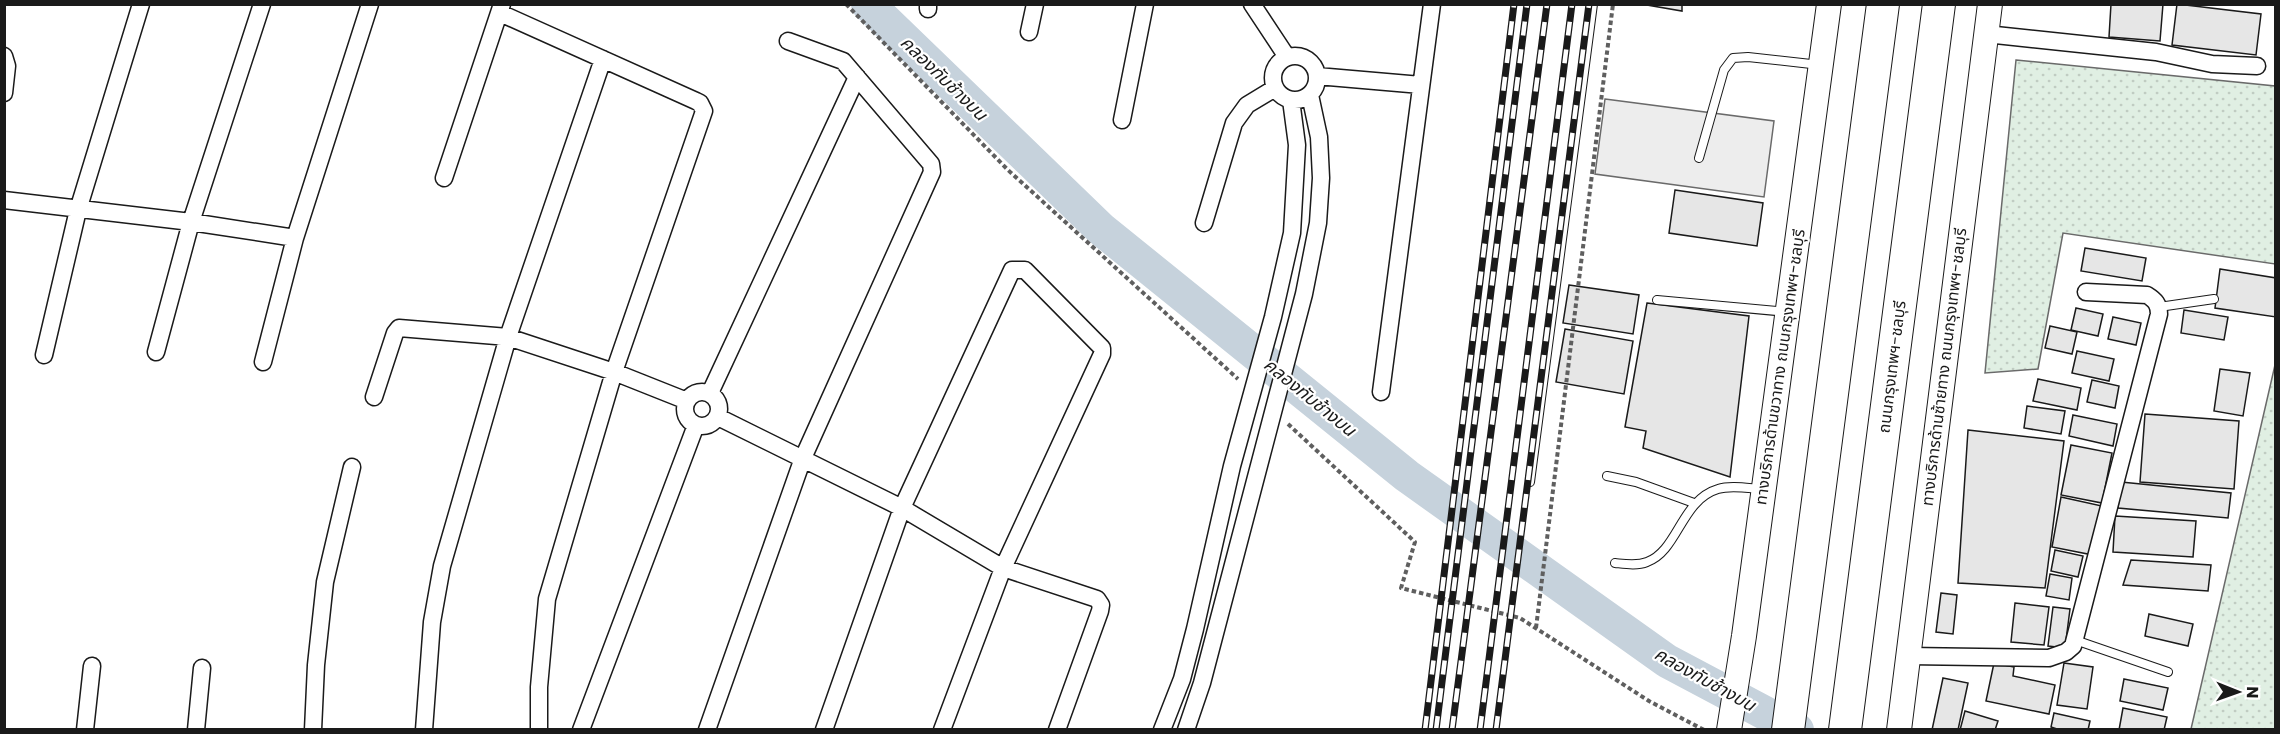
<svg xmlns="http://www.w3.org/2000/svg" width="2280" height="734" font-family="Poppins,'Noto Sans Thai',sans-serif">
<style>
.grass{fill:url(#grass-dots);stroke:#6a6a6a;stroke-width:1.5}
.parking{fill:#ededed;stroke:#6a6a6a;stroke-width:1.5}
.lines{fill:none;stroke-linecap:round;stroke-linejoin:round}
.river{stroke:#c6d2dc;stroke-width:34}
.building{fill:#e6e6e6;stroke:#1a1a1a;stroke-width:1.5}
.lane-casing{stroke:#1a1a1a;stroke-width:10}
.street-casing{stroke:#1a1a1a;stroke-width:19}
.secondary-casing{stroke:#1a1a1a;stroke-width:26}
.highway-casing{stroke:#1a1a1a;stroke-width:34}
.path{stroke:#5f5f5f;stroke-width:4;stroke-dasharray:4.5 3;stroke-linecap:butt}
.lane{stroke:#fff;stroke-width:8}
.street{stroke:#fff;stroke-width:16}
.secondary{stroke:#fff;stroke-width:24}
.highway{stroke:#fff;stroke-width:32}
.rail-casing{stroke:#1a1a1a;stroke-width:7}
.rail{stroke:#fff;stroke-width:4.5;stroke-dasharray:14;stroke-linecap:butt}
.labels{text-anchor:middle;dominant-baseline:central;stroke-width:4.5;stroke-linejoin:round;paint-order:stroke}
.street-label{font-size:16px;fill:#1a1a1a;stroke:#fff}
.water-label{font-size:18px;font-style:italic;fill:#1a1a1a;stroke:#fff}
</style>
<defs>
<pattern id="grass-dots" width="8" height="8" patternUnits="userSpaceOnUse" patternTransform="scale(1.5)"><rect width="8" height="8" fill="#e0efe3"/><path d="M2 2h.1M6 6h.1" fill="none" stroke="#c0ccc2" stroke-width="1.8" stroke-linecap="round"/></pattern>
</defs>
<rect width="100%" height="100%" fill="#fff"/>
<path class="grass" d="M2016 60 2275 86V264L2063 233 2038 369 1985 373Z
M2275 365V729H2191Z"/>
<path class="parking" d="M1605 99 1774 121 1764 197 1595 174Z"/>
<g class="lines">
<path class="river" d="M868 4 1101 229 1407 476 1667 661 1797 730"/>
</g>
<path class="building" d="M1641 4H1682V11Z
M2111 4H2163L2160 41 2109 37Z
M2177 4 2261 14 2256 55 2172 45Z
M1675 190 1763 203 1757 246 1669 233Z
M2085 248 2146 258 2142 281 2081 271Z
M2220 269 2276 278V317L2215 308Z
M1569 285 1639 295 1633 334 1563 323Z
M1647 303 1749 316 1730 477 1643 448 1646 431 1625 427Z
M2076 308 2103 314 2098 336 2071 330Z
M2184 310 2228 317 2224 340 2181 333Z
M2113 317 2141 323 2136 345 2108 339Z
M2050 326 2077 332 2072 354 2045 348Z
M1565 329 1633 341 1624 394 1556 382Z
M2077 351 2114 359 2109 381 2072 373Z
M2220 369 2250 373 2243 416 2214 411Z
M2038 379 2081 388 2077 410 2033 401Z
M2092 380 2119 386 2115 408 2087 402Z
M2027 406 2065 411 2061 434 2024 428Z
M2145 414 2239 421 2234 489 2140 482Z
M2073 415 2117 424 2113 446 2069 436Z
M1968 430 2064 441 2045 588 1958 583Z
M2071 445 2112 453 2102 503 2061 495Z
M2121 482 2231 493 2228 518 2118 508Z
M2061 497 2102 506 2093 555 2052 547Z
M2115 516 2196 521 2193 557 2113 552Z
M2055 550 2083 556 2078 577 2051 571Z
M2131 560 2211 565 2208 591 2123 585Z
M2050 574 2072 578 2069 600 2046 596Z
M1941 593 1957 595 1953 634 1936 632Z
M2015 603 2049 607 2044 645 2011 642Z
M2053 607 2070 609 2065 648 2048 646Z
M2149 614 2193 624 2188 646 2145 636Z
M1994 663 2014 667 2013 676 2055 685 2049 714 1986 701Z
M2064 663 2093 667 2087 709 2057 705Z
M1943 678 1968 683 1958 730H1932Z
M2124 679 2168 688 2163 710 2120 701Z
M2123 708 2167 717 2164 730H2119Z
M1965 711 1998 721 1995 730H1960Z
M2054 713 2090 721 2088 730H2060L2051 727Z"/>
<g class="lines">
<g class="lane-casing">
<path id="lane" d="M1699 158 1724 70 1733 58 1748 57 1820 65
M1657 300 1787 312
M2159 307 2214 299
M1607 476 1636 482 1694 503
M1530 482 1593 4
M1615 563C1625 564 1637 566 1647 562 1678 551 1681 500 1718 489 1730 485 1747 488 1760 489
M2075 640 2168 672"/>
</g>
<g class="street-casing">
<path id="street" d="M1252 4 1287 57
M928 9V4
M500 13 696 101 700 103 704 111 614 372 547 599 539 687V730
M1029 32 1035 4
M1986 34 2156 52 2212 64 2257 66
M4 56 7 66 4 93
M1273 78a22 22 0 1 1 44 0a22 22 0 1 1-44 0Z
M1317 76 1421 85
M1122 120 1145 4
M444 178 502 4
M4 200 191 222 295 238 263 362
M1204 223 1234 123 1247 105 1275 88
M295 238 370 4
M156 352 191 222 262 4
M44 355 78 210 141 4
M685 409a17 17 0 1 1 34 0a17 17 0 1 1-34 0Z
M1381 392 1432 4
M710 393 857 77
M374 397 395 333 399 328 508 337 614 372 687 401
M718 417 902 508 1003 568 1097 599 1101 605 1100 611 1057 730
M1908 656 2049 658 2066 652 2073 646 2159 314C2159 304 2155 300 2147 295L2086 292
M85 730 92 666
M196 730 202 668
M313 730 316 665 325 582 352 467
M424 730 432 622 442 566 508 337 603 59
M581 730 696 425
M707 730 803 458 932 172 931 164 843 61 788 41
M824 730 902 508 1012 270H1025L1102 348V354L1003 568 942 730
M1162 730 1182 679 1195 629 1232 466 1273 317 1292 233 1297 145 1291 100
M1186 730 1202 683 1304 294 1318 223 1321 178 1319 137 1310 95"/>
</g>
<g class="secondary-casing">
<path id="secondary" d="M1729 730 1744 636 1829 4
M1899 730 1990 4"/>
</g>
<g class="highway-casing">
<path id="highway" d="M1788 730 1883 4
M1845 730 1939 4"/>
</g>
<path class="path" d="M846 4 1008 170 1238 379
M1288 424 1415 542 1401 588 1520 618 1649 701 1704 730
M1536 628 1613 4"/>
<use href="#lane" class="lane"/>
<use href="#street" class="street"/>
<use href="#secondary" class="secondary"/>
<use href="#highway" class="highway"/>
<g class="rail-casing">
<path id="rail" d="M1425 730 1514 4
M1436 730 1527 4
M1452 730 1547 4
M1480 730 1572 4
M1496 730 1589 4"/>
</g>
<use href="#rail" class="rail"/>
</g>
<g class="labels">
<g class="street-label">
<text transform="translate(1780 367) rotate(-82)">ทางบริการด้านขวาทาง ถนนกรุงเทพฯ-ชลบุรี</text>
<text transform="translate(1892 367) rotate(-83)">ถนนกรุงเทพฯ-ชลบุรี</text>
<text transform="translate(1944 367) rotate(-83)">ทางบริการด้านซ้ายทาง ถนนกรุงเทพฯ-ชลบุรี</text>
</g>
<g class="water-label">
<text transform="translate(944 78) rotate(44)">คลองทับช้างบน</text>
<text transform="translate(1310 397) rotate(39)">คลองทับช้างบน</text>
<text transform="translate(1705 679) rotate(29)">คลองทับช้างบน</text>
</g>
</g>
<rect width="2280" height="734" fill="none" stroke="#1a1a1a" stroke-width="12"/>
<g transform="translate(2238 692) rotate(91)" stroke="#ffffff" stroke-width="4.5" paint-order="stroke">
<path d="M0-4.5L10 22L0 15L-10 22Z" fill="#1a1a1a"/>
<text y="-9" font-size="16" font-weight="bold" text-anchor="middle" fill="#1a1a1a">N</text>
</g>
</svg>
